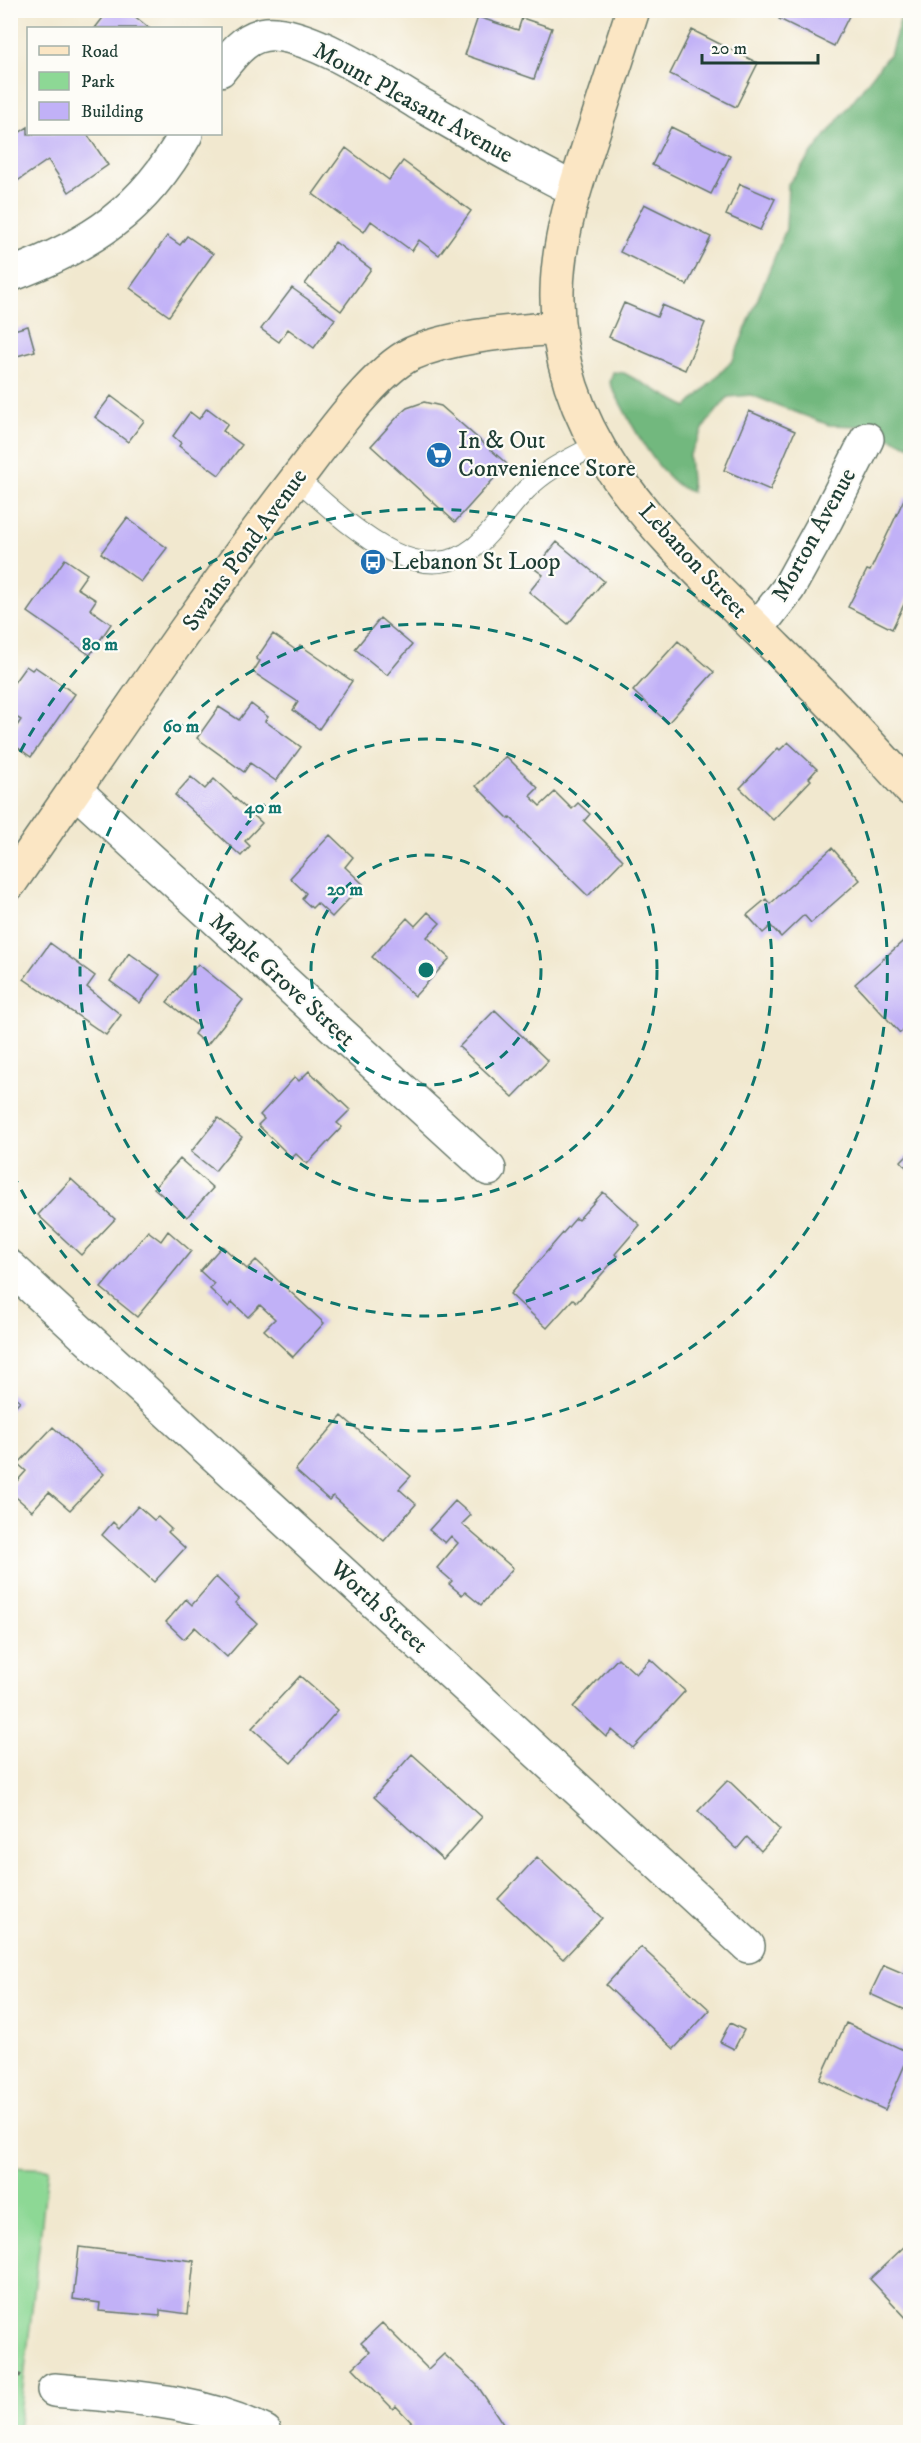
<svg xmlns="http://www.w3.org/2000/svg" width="921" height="2443" font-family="'IM FELL DW Pica',serif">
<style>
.green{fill:#8dd895;stroke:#568a64;stroke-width:1.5}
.forest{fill:#72b87e;stroke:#487a59;stroke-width:1.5}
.building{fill:#c1b1f7}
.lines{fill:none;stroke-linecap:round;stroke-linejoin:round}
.lane-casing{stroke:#68796a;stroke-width:22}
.street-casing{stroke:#68796a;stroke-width:36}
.secondary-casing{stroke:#68796a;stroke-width:36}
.path{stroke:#68796a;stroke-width:4;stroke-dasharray:4.5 4.5;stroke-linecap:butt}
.lane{stroke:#fff;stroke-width:20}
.street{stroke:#fff;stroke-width:33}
.secondary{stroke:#fbe6c4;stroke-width:33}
.ring{fill:none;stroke:#0f766e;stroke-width:3;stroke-dasharray:10 8}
.labels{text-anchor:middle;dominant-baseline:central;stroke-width:4.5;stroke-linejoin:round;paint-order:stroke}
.street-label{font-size:24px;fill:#1f3d34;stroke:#fdfcf7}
.poi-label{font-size:24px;fill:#1f3d34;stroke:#fdfcf7;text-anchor:start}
.centre{fill:#0f766e;stroke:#fdfcf7;stroke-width:3}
.ring-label{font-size:18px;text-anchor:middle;font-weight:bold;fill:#0f766e;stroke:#fdfcf7;stroke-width:4.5;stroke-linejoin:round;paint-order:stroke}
</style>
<rect width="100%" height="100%" fill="#fdfcf7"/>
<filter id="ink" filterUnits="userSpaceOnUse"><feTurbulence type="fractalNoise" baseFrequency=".0167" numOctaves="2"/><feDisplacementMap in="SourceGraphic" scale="12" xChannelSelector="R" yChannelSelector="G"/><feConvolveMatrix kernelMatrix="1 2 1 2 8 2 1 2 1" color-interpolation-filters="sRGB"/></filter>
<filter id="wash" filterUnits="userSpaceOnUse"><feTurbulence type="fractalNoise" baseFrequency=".008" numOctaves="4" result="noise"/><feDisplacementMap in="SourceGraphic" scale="24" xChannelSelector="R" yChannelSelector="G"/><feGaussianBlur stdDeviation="1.35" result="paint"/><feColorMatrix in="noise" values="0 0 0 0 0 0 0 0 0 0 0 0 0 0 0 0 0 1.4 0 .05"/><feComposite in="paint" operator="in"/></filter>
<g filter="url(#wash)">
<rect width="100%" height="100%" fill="#f1e8cf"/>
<path class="green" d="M10 2167 48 2169 18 2432H10Z"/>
<path class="forest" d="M903 11H910V446L861 426 829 425 751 395 728 397 706 424 689 456 692 492C661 486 624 411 610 383L613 372 624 373 687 407 733 360 786 229 788 184 891 52Z"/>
<g id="blocks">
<path class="building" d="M109 10H127L149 28H95Z
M783 10H852L834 46 779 19Z
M478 17 518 30 522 18 552 28 534 79 465 55Z
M692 30 758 63 736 107 670 74Z
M28 127V134H87L108 165 69 192 48 160 10 186V139Z
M671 127 730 156 711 194 652 165Z
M346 148 389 180 403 161 471 211 439 255 419 240 412 251 371 221 364 232 313 194Z
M740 184 775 199 760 230 726 215Z
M644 204 711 237 687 285 620 252Z
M167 236 180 245 187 236 213 254 169 316 130 288Z
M335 242 371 269 341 311 305 284Z
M292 288 335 319 314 348 288 329 279 342 261 329Z
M624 303 657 317 662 305 705 323 685 370 609 337Z
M28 326 35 351 10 358V331Z
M111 396 144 421 128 442 95 417Z
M424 402 441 406 507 464 455 522 371 446 400 414 407 408Z
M207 408 228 424 223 431 242 445 219 475 179 446 181 443 173 436 190 412 199 419Z
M749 411 795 431 770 490 724 470Z
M905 497 910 500V592L892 629 848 607 867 570 870 571Z
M127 518 167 548 141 582 101 553Z
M557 542 604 581 568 624 529 592 543 575 535 569Z
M65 559 87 574 77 588 96 600 90 609 111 624 90 655 28 612Z
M380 618 412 645 387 675 355 649Z
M273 634 297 651 300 645 352 681 319 729 293 710 298 702 253 672 260 661 256 659Z
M678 641 714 672 668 723 633 691Z
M26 666 32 670 35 667 75 694 31 757 10 742V736L21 720 10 713V688Z
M251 704 268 717 265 721 301 747 276 781 250 763 244 772 197 738 219 707 239 720Z
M788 742 817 769 809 778 811 780 773 820 740 788 778 748 780 750Z
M506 756 538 788 530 796 540 806 555 792 572 809 578 803 590 814 584 821 623 860 588 896 519 828 520 827 510 817 509 819 476 786Z
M191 777 205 789 214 779 262 823 245 841 250 846 241 856 175 795Z
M330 835 353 857 345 867 363 884 332 917 317 903 312 908 302 899 306 893 290 878Z
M832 848 860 880 811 923 804 915 781 937 771 926 763 933 747 915 766 899 770 904Z
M428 912 440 923 427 937 450 958 415 996 372 957 407 918 415 926Z
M909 936 910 1024 900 1033 855 984Z
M50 943 95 976 87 987 121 1015 106 1035 24 979Z
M129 953 160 975 140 1003 110 981Z
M198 964 243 1000 207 1045 194 1034 199 1027 167 1002Z
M495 1010 548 1061 513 1097 459 1047Z
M309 1071 350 1110 337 1123 342 1127 307 1164 296 1154 292 1158 258 1125 264 1119 260 1115 295 1077 299 1081Z
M218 1118 242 1137 215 1171 191 1152Z
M910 1152V1172L901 1161Z
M180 1159 213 1188 187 1217 154 1188Z
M71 1179 115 1219 81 1255 38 1215Z
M603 1192 640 1225 615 1254 618 1256 577 1302 573 1299 547 1328 510 1294 576 1218 578 1220Z
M148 1231 161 1241 168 1231 191 1251 137 1317 101 1288Z
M222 1246 247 1269 256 1260 324 1323 293 1357 264 1330 275 1319 260 1305 248 1317 232 1302 229 1307 210 1289 214 1284 200 1271Z
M10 1393 20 1401 10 1411Z
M342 1416 411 1476 399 1489 416 1504 384 1541 333 1496 329 1500 295 1470Z
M53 1427 104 1474 70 1510 49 1492 32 1511 10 1492V1489L26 1471 18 1464Z
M455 1501 471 1515 462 1524 513 1568 481 1605 465 1592 462 1595 449 1584 452 1581 437 1568 458 1543 451 1536 445 1543 429 1530Z
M138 1506 154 1520 158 1517 171 1529 168 1532 185 1548 154 1582 102 1535 113 1522 119 1528Z
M216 1577 239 1599 235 1603 257 1623 227 1657 195 1627 184 1639 166 1622 186 1599 192 1605Z
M618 1658 636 1674 650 1659 685 1691 633 1748 612 1730 606 1737 573 1707Z
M300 1676 338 1710 291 1763 252 1728Z
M412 1754 482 1817 443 1860 374 1797Z
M728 1780 780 1830 761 1851 747 1837 737 1849 698 1811Z
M537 1857 602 1918 563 1959 498 1899Z
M641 1947 710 2010 674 2049 606 1985Z
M910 1962V2012L870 1994 884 1965 905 1974Z
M730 2023 744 2030 734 2049 720 2042Z
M846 2023 910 2053 885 2110 820 2080Z
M907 2244 910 2248V2322L870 2279Z
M79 2247 194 2261 188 2314 160 2310V2316L99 2311 100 2303 73 2299Z
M382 2323 428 2369 444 2354 477 2385 503 2424 489 2432H415L410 2427 413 2424 396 2406 393 2409 353 2368 370 2352 361 2343Z"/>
</g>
</g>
<g filter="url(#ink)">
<use href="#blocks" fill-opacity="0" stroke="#68796a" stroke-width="1.5"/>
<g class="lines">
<g class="lane-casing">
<path id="lane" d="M296 478C341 516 414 596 475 547 495 530 509 507 527 489 546 469 572 458 596 445"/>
</g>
<g class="street-casing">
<path id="street" d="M220 70C234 52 249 32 275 34 321 39 378 79 418 103 470 133 521 163 574 189
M10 275C91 245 144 210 186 134
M757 629 788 589 826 520 867 439
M75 790 489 1169
M10 1267 748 1946
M54 2390C128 2397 197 2399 265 2432"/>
</g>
<g class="secondary-casing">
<path id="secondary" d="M633 10C620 51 606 92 593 133 576 184 558 237 557 291 554 450 674 545 777 649 823 694 867 741 910 789
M10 883C105 747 197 608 298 477 324 443 374 372 411 354 454 335 511 332 558 328"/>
</g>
<path class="path" d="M10 2371 21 2376"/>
<use href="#lane" class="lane"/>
<use href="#street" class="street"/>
<use href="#secondary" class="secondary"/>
</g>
</g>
<g class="ring">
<circle cx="426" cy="970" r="115"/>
<circle cx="426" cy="970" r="231"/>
<circle cx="426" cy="970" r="346"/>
<path d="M12 768A461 461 0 1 1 12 1172"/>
</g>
<defs>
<g id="supermarket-disc" transform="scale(1.35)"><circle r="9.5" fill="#1f6fb2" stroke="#fdfcf7"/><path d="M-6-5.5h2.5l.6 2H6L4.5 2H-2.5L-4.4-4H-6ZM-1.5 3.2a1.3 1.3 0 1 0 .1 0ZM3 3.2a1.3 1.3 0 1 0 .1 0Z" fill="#fff"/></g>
<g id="bus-disc" transform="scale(1.35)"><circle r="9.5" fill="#1f6fb2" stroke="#fdfcf7"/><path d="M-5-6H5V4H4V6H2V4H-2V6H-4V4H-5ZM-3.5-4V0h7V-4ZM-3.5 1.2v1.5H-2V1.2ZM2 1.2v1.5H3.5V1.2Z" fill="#fff"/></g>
</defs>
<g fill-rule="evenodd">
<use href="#supermarket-disc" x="439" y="455"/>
<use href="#bus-disc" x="373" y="562"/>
</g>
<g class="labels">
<g class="street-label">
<text transform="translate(413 103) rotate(29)">Mount Pleasant Avenue</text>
<text transform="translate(814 535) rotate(-61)">Morton Avenue</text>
<text transform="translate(245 550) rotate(-54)">Swains Pond Avenue</text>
<text transform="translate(693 561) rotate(47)">Lebanon Street</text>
<text transform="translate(282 980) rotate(42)">Maple Grove Street</text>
<text transform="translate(379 1607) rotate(43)">Worth Street</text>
</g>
<g class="poi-label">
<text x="458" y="441">In &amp; Out<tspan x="458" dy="28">Convenience Store</tspan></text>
<text x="392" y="562">Lebanon St Loop</text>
</g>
</g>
<circle cx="426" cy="970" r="9" class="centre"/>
<g class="ring-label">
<text x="100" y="650">80 m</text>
<text x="181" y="732">60 m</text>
<text x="263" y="813">40 m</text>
<text x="345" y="895">20 m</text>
</g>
<rect width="921" height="2443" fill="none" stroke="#fdfcf7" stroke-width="36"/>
<rect x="27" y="27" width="195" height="108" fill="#fdfcf7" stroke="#a4b0a9" stroke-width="1.5"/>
<rect x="39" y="46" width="30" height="9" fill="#fbe6c4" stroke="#a4b0a9" stroke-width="1.5"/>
<text x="81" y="57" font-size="18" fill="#1f3d34">Road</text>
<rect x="39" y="72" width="30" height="18" fill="#8dd895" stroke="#a4b0a9" stroke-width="1.5"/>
<text x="81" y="87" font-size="18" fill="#1f3d34">Park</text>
<rect x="39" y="102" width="30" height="18" fill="#c1b1f7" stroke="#a4b0a9" stroke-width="1.5"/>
<text x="81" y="117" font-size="18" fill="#1f3d34">Building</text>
<path d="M702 54v9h116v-9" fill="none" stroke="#1f3d34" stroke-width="3"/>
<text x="711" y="54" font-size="18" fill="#1f3d34" stroke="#fdfcf7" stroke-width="4.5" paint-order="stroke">20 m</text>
</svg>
